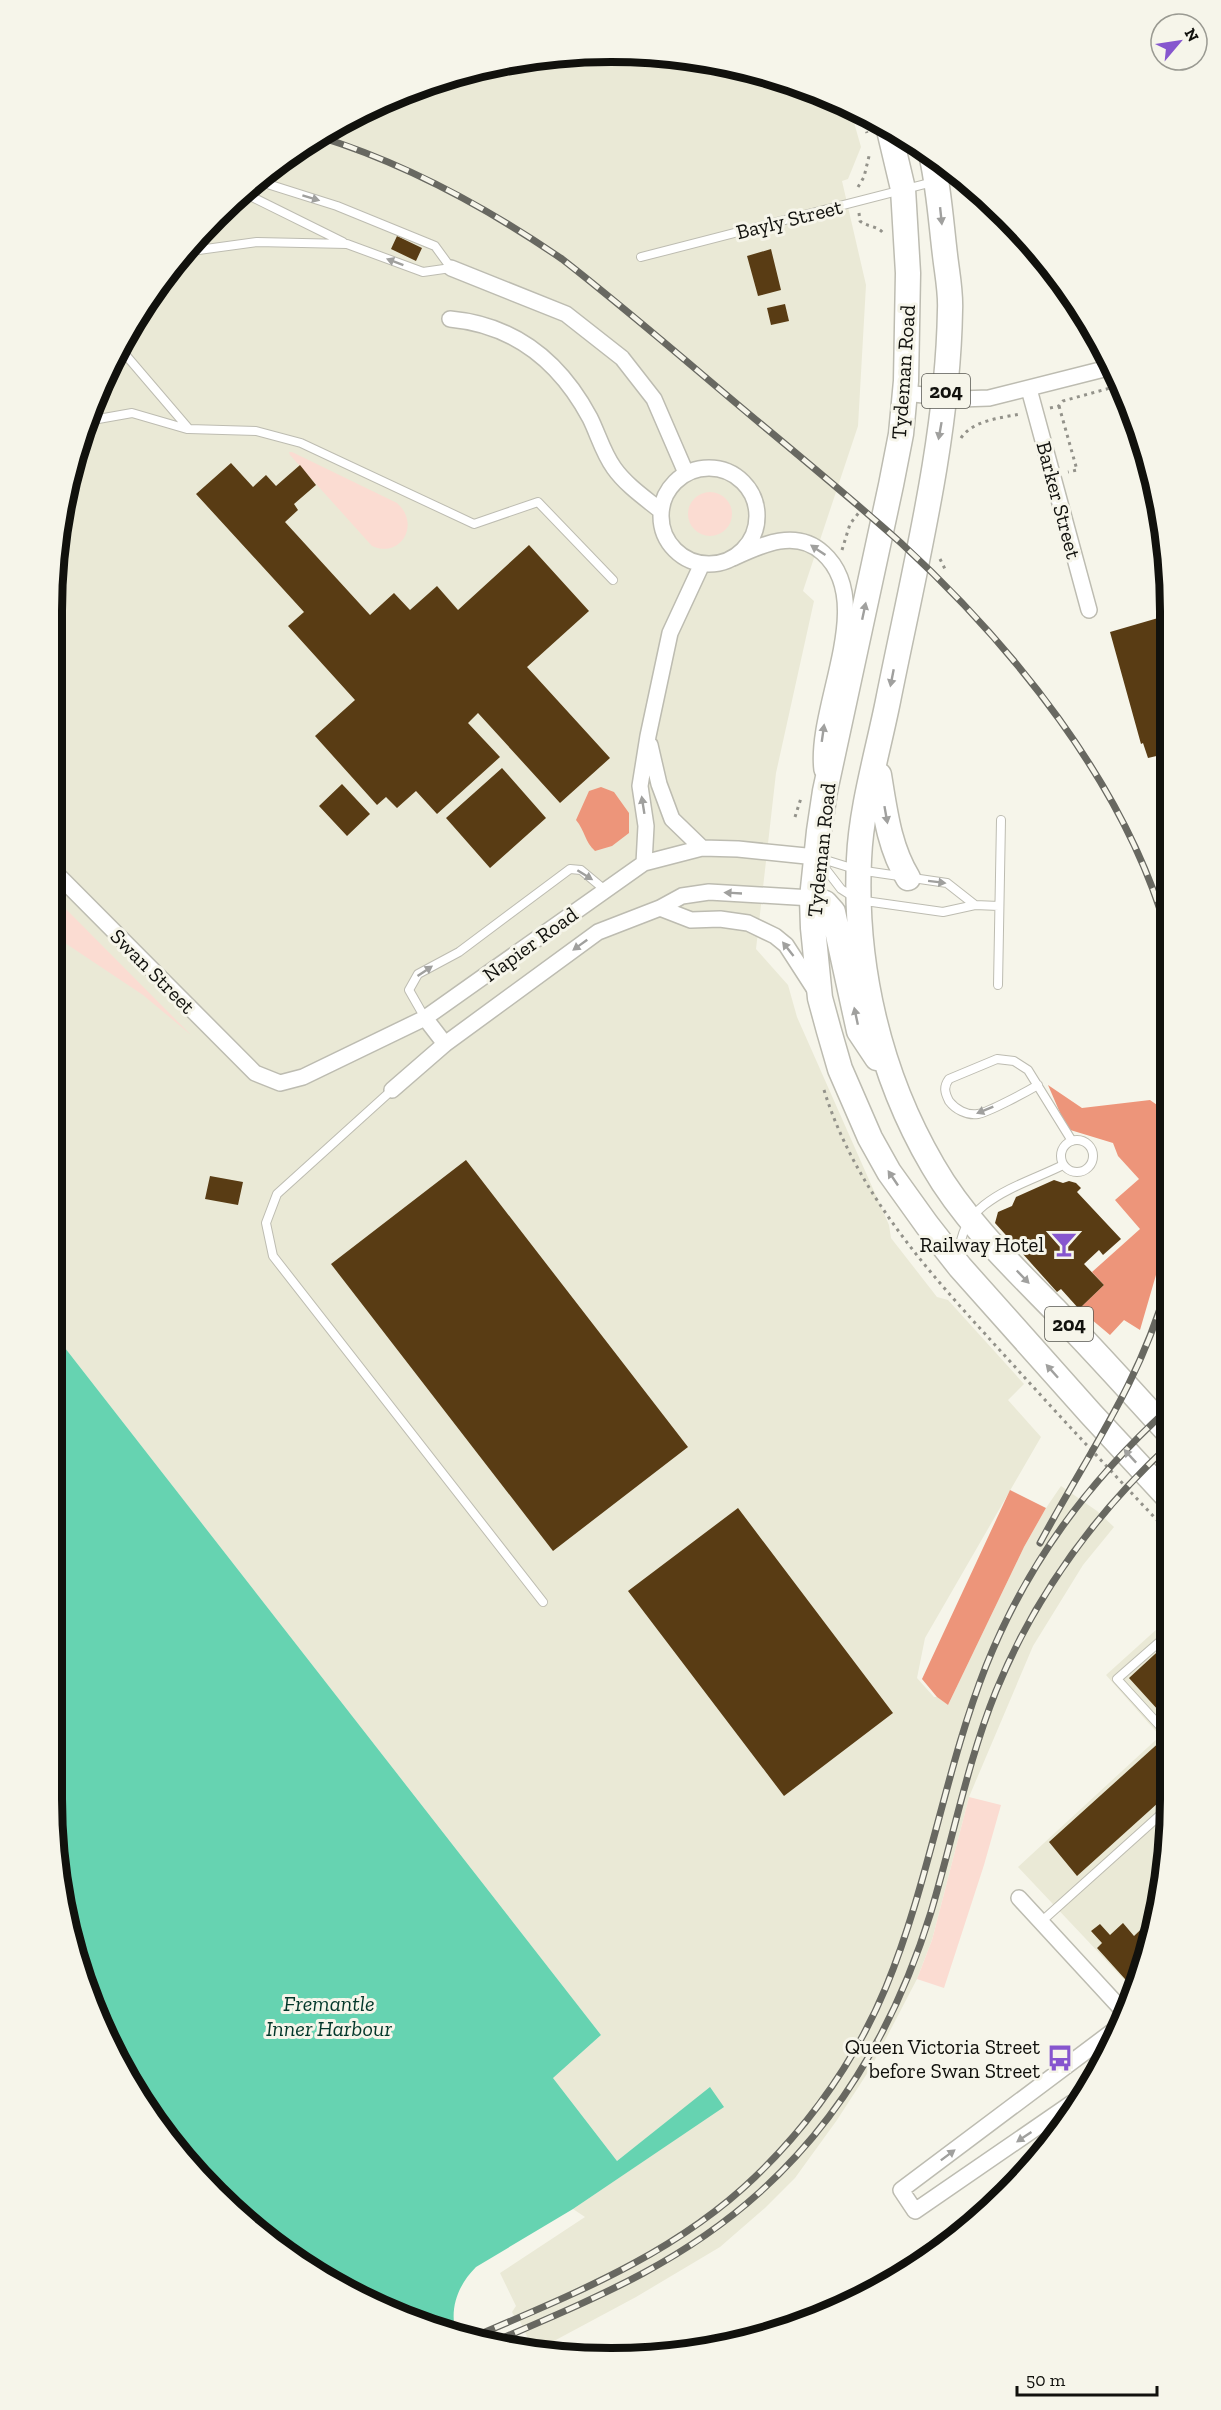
<svg xmlns="http://www.w3.org/2000/svg" width="1221" height="2410" font-family="'Zilla Slab',serif">
<style>
.built{fill:#eae9d6}
.green{fill:#fbdcd2}
.forest{fill:#ed957a}
.water{fill:#66d3b1}
.building{fill:#593c14}
.lines{fill:none;stroke-linecap:round;stroke-linejoin:round}
.service-casing{stroke:#bdbcb1;stroke-width:10}
.minor-casing{stroke:#bdbcb1;stroke-width:18}
.primary-casing{stroke:#bdbcb1;stroke-width:27}
.path{stroke:#93928a;stroke-width:3;stroke-dasharray:3 4.5;stroke-linecap:butt}
.service{stroke:#fff;stroke-width:8}
.minor{stroke:#fff;stroke-width:15}
.primary{stroke:#fff;stroke-width:24}
.rail-casing{stroke:#686861;stroke-width:7}
.rail{stroke:#f6f5ea;stroke-width:4.5;stroke-dasharray:14;stroke-linecap:butt}
.oneway{fill:#a0a09e}
.labels{text-anchor:middle;dominant-baseline:central;stroke-width:6;stroke-linejoin:round;paint-order:stroke}
.shield{fill:#f6f5ea;stroke:#56554f;stroke-width:1.5}
.shield-label{font-size:20px;font-weight:bold;fill:#11110d}
.street-label{font-size:21px;fill:#11110d;stroke:#f6f5ea}
.poi-label{font-size:21px;fill:#11110d;stroke:#f6f5ea;text-anchor:end}
.water-label{font-size:22px;font-style:italic;fill:#03372a;stroke:#f6f5ea}
.rim{fill:none;stroke:#11110d;stroke-width:8}
</style>
<rect width="100%" height="100%" fill="#f6f5ea"/>
<path class="built" d="M647 52 755 70 849 105 861 147 848 179 842 181 866 285 858 426 803 591 814 601 776 773 756 949 788 985 797 1017 889 1225 891 1238 937 1297 948 1300 1024 1384 1008 1400 1041 1437 925 1638 917 1678 934 1697H937L948 1705 1024 1547 1046 1508 1061 1486 1097 1511 1114 1527 1083 1565 1033 1646 969 1797 932 1940 917 1979 870 2069 837 2120 795 2178 765 2208 720 2247 636 2297 539 2349H533L517 2315 514 2316 512 2312 516 2306 500 2273 585 2217 573 2209 723 2107 710 2088 617 2161 553 2078 601 2035 51 1330 52 574 70 466 109 363 166 270 241 190 330 126 430 81 537 56Z
M1168 1619 1169 1836 1151 1944 1134 1990 1018 1867 1160 1736 1106 1675Z"/>
<path class="green" d="M292 452 397 503C421 524 401 559 372 546L290 455 289 452Z
M688 514a22 22 0 1 1 44 0a22 22 0 1 1-44 0Z
M52 895 191 1035 143 995 62 941 52 931Z
M969 1797 1001 1805 984 1865 944 1988 917 1979 932 1940Z"/>
<path class="forest" d="M601 787 614 792 629 813V833L612 846 595 851C585 842 585 831 576 820L589 791Z
M1048 1085 1082 1108 1150 1100 1167 1112V1237L1140 1330 1124 1320 1110 1335 1079 1309 1104 1285 1092 1272 1140 1229 1115 1200 1139 1179 1118 1156 1113 1143 1067 1129Z
M1010 1490 1046 1508 1024 1547 948 1705 937 1697 922 1679Z"/>
<path class="water" d="M51 1330 601 2035 553 2078 617 2161 710 2087 724 2107 573 2209 476 2267C458 2285 449 2308 456 2334L396 2316 300 2265 167 2140 81 1980 51 1799Z"/>
<path class="building" d="M397 236 422 248 416 261 391 249Z
M771 249 781 290 758 296 747 256Z
M785 304 789 321 771 325 767 308Z
M231 463 253 487 266 475 276 486 300 465 316 485 294 504 298 510 285 522 370 615 394 593 410 610 437 586 458 610 529 545 589 611 527 667 610 758 560 803 478 713 468 723 500 757 437 814 416 791 397 808 386 797 377 805 315 736 355 700 288 626 304 612 196 494Z
M1165 616 1166 737 1161 738 1165 754 1148 758 1143 743 1141 744 1110 632Z
M502 768 546 818 490 868 446 818Z
M342 784 370 814 347 836 319 806Z
M466 1160 688 1447 553 1551 331 1264Z
M210 1176 243 1182 238 1205 205 1199Z
M1054 1180 1063 1183 1069 1181 1076 1183 1081 1188 1077 1192 1121 1239 1103 1255 1099 1250 1084 1264 1104 1285 1079 1309 1061 1289 1057 1292 995 1223 998 1212 1012 1206 1016 1197Z
M738 1508 893 1713 784 1796 628 1591Z
M1167 1643 1168 1645 1169 1722 1129 1678Z
M1163 1739 1169 1745V1793L1077 1876 1049 1842Z
M1169 1823V1836L1167 1845 1157 1833Z
M1156 1915 1151 1944 1134 1989 1097 1948 1102 1943 1091 1931 1100 1924 1110 1935 1123 1923 1134 1936Z
M1025 2167 1006 2195 1003 2197 998 2192Z"/>
<g class="lines">
<g class="service-casing">
<path id="service" d="M240 191 343 242
M184 252 257 242 347 244 423 272 451 268 435 246 337 206 255 180
M641 257 933 182
M118 349 124 353 189 429 256 431 301 443 474 524 538 502 613 580
M87 421 132 413 187 429
M819 858 858 870 947 883 975 905
M821 863 841 889 858 900 943 912 975 905 999 906
M998 985 1001 820
M425 1018 409 990 418 974 459 952 570 869 581 870 605 890
M1038 1085C1026 1092 989 1112 978 1114 967 1116 955 1109 949 1101 945 1093 943 1087 949 1079L997 1059 1014 1061 1028 1070 1072 1141
M392 1090 277 1194 266 1223 273 1256 543 1602
M1061 1156a16 16 0 1 1 32 0a16 16 0 1 1-32 0Z
M960 1256C957 1200 1024 1185 1063 1165
M1168 1640 1165 1637 1117 1679 1169 1736
M1042 1921 1169 1807"/>
</g>
<g class="minor-casing">
<path id="minor" d="M451 268 566 314 622 358 654 399 686 473
M450 319C515 325 560 362 590 418 598 434 603 453 614 468 626 485 645 498 661 511
M1029 389 1089 610
M905 393 960 399 989 398 1112 367
M661 516a48 48 0 1 1 96 0a48 48 0 1 1-96 0Z
M733 558C761 545 796 528 823 553 878 602 814 707 822 770
M650 745 659 784 672 819 702 848
M644 863 646 826 640 786 648 736 670 633 702 564
M52 869 255 1073 280 1083 303 1077 425 1018 644 863 702 848 738 849 816 857
M660 908 691 920 720 919 748 923 775 936 786 945 817 993
M425 1018 445 1044
M392 1090 445 1044 598 932 660 908 682 896 709 892 812 898
M1019 1898 1125 2013
M1072 2103 915 2211 901 2190 1121 2025"/>
</g>
<g class="primary-casing">
<path id="primary" d="M889 130 903 189 908 273 906 381 901 434 891 485 825 791 819 831 812 898 813 928 820 998 829 1031 840 1069 870 1138 889 1172 927 1225 960 1267 1091 1414 1168 1497
M932 158C939 190 941 222 945 255 947 273 951 292 950 310 948 439 913 575 888 701 878 751 861 808 859 859 854 965 879 1074 933 1166 964 1220 1011 1265 1054 1309 1093 1349 1130 1390 1168 1432
M879 775C885 811 889 847 908 878
M812 898 825 903 833 912 859 1031 877 1058"/>
</g>
<path class="path" d="M860 110 867 133
M858 187 864 177 870 152
M859 213 860 221C867 227 878 226 883 233
M1059 406 1077 470 1068 472
M1050 408 1059 406 1063 401 1121 385
M961 438C973 420 1001 418 1020 414
M842 550 850 524 864 506
M940 559 945 569
M795 817 801 798
M824 1090C857 1196 934 1278 1007 1358 1060 1417 1114 1474 1168 1532"/>
<use href="#service" class="service"/>
<use href="#minor" class="minor"/>
<use href="#primary" class="primary"/>
<g class="rail-casing">
<path id="rail" d="M317 136C405 163 486 207 562 259 630 312 695 369 761 424 808 463 855 502 901 543 1012 645 1124 783 1166 929
M1040 1543C1087 1455 1139 1385 1167 1286
M469 2339C571 2295 674 2255 755 2177 811 2123 856 2059 886 1987 929 1883 945 1770 986 1666 1027 1564 1087 1483 1168 1409
M489 2344C588 2301 678 2266 760 2192 844 2116 898 2019 931 1912 953 1839 967 1763 996 1691 1034 1598 1094 1515 1168 1446"/>
</g>
<use href="#rail" class="rail"/>
</g>
<defs><path id="oneway-solid" d="M-6-.8H1V-3.2L6.5 0L1 3.2V.8H-6Z" transform="scale(1.5)"/></defs>
<g class="oneway">
<use href="#oneway-solid" transform="translate(311 198) rotate(17)"/>
<use href="#oneway-solid" transform="translate(941 216) rotate(84)"/>
<use href="#oneway-solid" transform="translate(395 262) rotate(-159)"/>
<use href="#oneway-solid" transform="translate(940 431) rotate(100)"/>
<use href="#oneway-solid" transform="translate(818 550) rotate(-146)"/>
<use href="#oneway-solid" transform="translate(864 611) rotate(-78)"/>
<use href="#oneway-solid" transform="translate(892 678) rotate(101)"/>
<use href="#oneway-solid" transform="translate(823 733) rotate(-82)"/>
<use href="#oneway-solid" transform="translate(643 805) rotate(-99)"/>
<use href="#oneway-solid" transform="translate(886 815) rotate(80)"/>
<use href="#oneway-solid" transform="translate(585 875) rotate(32)"/>
<use href="#oneway-solid" transform="translate(937 882) rotate(7)"/>
<use href="#oneway-solid" transform="translate(733 893) rotate(-177)"/>
<use href="#oneway-solid" transform="translate(580 945) rotate(144)"/>
<use href="#oneway-solid" transform="translate(788 949) rotate(-128)"/>
<use href="#oneway-solid" transform="translate(425 971) rotate(-34)"/>
<use href="#oneway-solid" transform="translate(856 1016) rotate(-102)"/>
<use href="#oneway-solid" transform="translate(985 1110) rotate(158)"/>
<use href="#oneway-solid" transform="translate(893 1178) rotate(-124)"/>
<use href="#oneway-solid" transform="translate(1023 1277) rotate(46)"/>
<use href="#oneway-solid" transform="translate(1052 1371) rotate(-132)"/>
<use href="#oneway-solid" transform="translate(1130 1456) rotate(-133)"/>
<use href="#oneway-solid" transform="translate(1024 2137) rotate(146)"/>
<use href="#oneway-solid" transform="translate(948 2155) rotate(-37)"/>
</g>
<defs>
<g id="bar-bare" transform="scale(2.07)"><path d="M-6-5H6L.8 .8V4.5H3.5V6h-7V4.5H-.8V.8Z" fill="#8656ce" stroke="#f6f5ea" stroke-width="2.5" paint-order="stroke"/></g>
<g id="bus-bare" transform="scale(2.07)"><path d="M-5-6H5V4H4V6H2V4H-2V6H-4V4H-5ZM-3.5-4V0h7V-4ZM-3.5 1.2v1.5H-2V1.2ZM2 1.2v1.5H3.5V1.2Z" fill="#8656ce" stroke="#f6f5ea" stroke-width="2.5" paint-order="stroke"/></g>
</defs>
<g fill-rule="evenodd">
<use href="#bar-bare" x="1064" y="1244"/>
<use href="#bus-bare" x="1060" y="2058"/>
</g>
<g class="labels">
<g class="shield">
<rect x="922" y="374" width="48" height="34" rx="4.5"/>
<rect x="1045" y="1307" width="48" height="34" rx="4.5"/>
</g>
<g class="shield-label">
<text x="946" y="391">204</text>
<text x="1069" y="1324">204</text>
</g>
<g class="street-label">
<text transform="translate(789 219) rotate(-14)">Bayly Street</text>
<text transform="translate(903 372) rotate(-86)">Tydeman Road</text>
<text transform="translate(1059 500) rotate(75)">Barker Street</text>
<text transform="translate(821 850) rotate(-84)">Tydeman Road</text>
<text transform="translate(530 944) rotate(-36)">Napier Road</text>
<text transform="translate(153 971) rotate(45)">Swan Street</text>
</g>
<g class="poi-label">
<text x="1044" y="1244">Railway Hotel</text>
<text x="1040" y="2046">Queen Victoria Street<tspan x="1040" dy="24">before Swan Street</tspan></text>
</g>
<g class="water-label">
<text x="329" y="2003">Fremantle<tspan x="329" dy="25">Inner Harbour</tspan></text>
</g>
</g>
<path d="M0 0H1221V2410H0ZM611 62H611A549 549 0 0 1 1160 611V1799A549 549 0 0 1 611 2348H611A549 549 0 0 1 62 1799V611A549 549 0 0 1 611 62Z" fill="#f6f5ea" fill-rule="evenodd"/>
<path class="rim" d="M611 62H611A549 549 0 0 1 1160 611V1799A549 549 0 0 1 611 2348H611A549 549 0 0 1 62 1799V611A549 549 0 0 1 611 62Z"/>
<g transform="translate(1179 42) rotate(61)"><circle r="28" fill="#f6f5ea" stroke="#9a9a92" stroke-width="1.5"/>
<path d="M0-4.5L10 22L0 15L-10 22Z" fill="#8656ce"/>
<text y="-9" font-size="16" font-weight="bold" text-anchor="middle" fill="#11110d">N</text>
</g>
<path d="M1017 2386v9h140v-9" fill="none" stroke="#11110d" stroke-width="3"/>
<text x="1026" y="2386" font-size="18" fill="#11110d" stroke="#f6f5ea" stroke-width="4.5" paint-order="stroke">50 m</text>
</svg>
